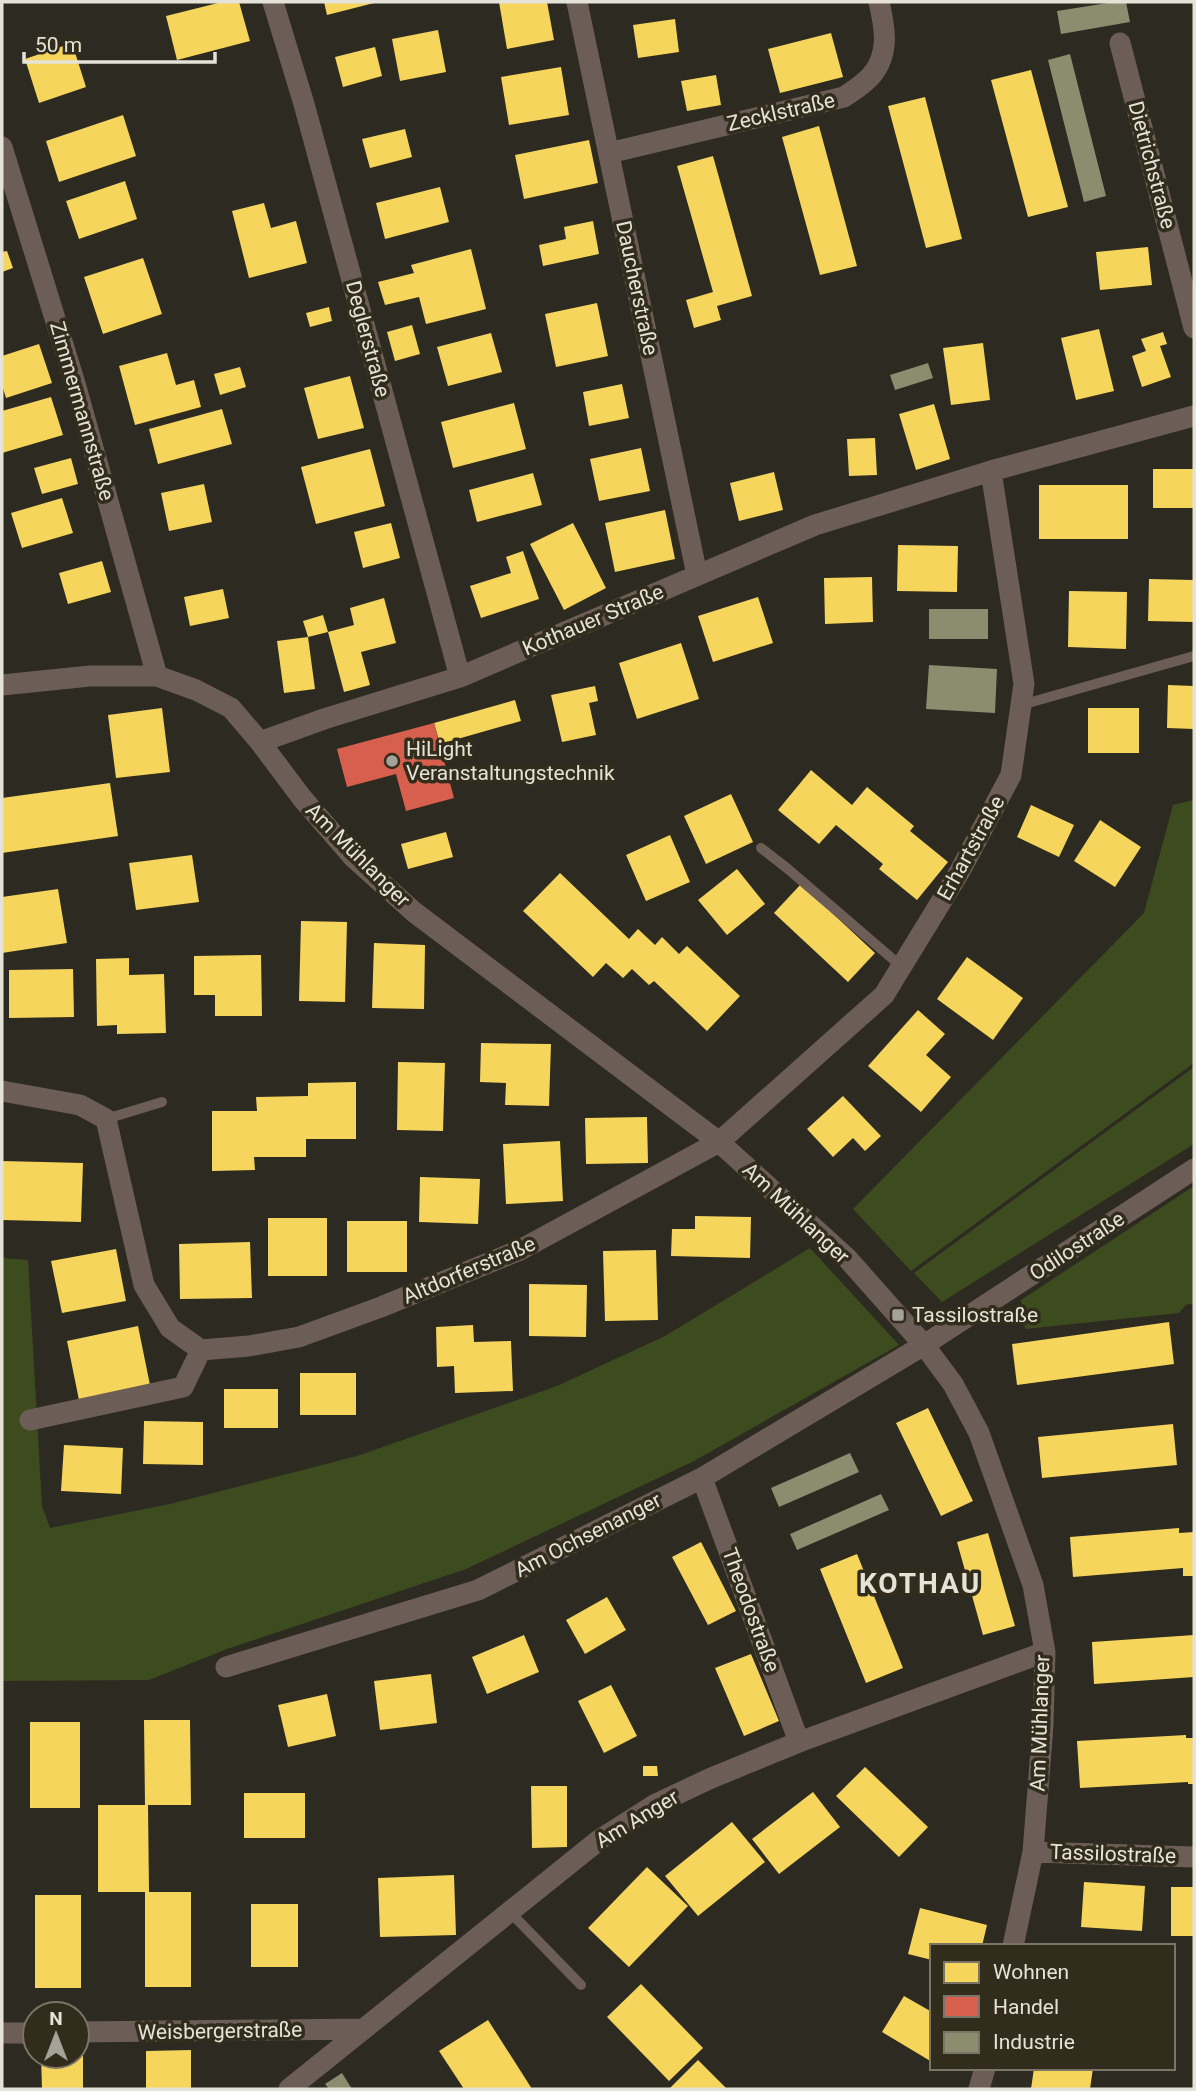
<svg xmlns="http://www.w3.org/2000/svg" width="1196" height="2091" font-family="Roboto,sans-serif">
<style>
.green{fill:#3d4c1e}
.homes{fill:#f6d55c}
.shops{fill:#d6604d}
.industry{fill:#8c8c6e}
.lines{fill:none;stroke-linecap:round;stroke-linejoin:round}
.lane{stroke:#6c5d57;stroke-width:10}
.street{stroke:#6c5d57;stroke-width:21}
.poi-dot{fill:#a5a297;stroke:#322c1c;stroke-width:2.5}
.labels{text-anchor:middle;dominant-baseline:central;stroke-width:7;stroke-linejoin:round;paint-order:stroke}
.street-label{font-size:21px;fill:#e5e2d7;stroke:#322c1c}
.poi-label{font-size:21px;fill:#e5e2d7;stroke:#322c1c;text-anchor:start}
.district-label{font-size:28px;font-weight:bold;letter-spacing:2px;fill:#e5e2d7;stroke:#322c1c}
</style>
<rect width="100%" height="100%" fill="#2d2a21"/>
<path class="green" d="M1194 800V1063L911 1271 853 1209 1144 913 1173 805Z
M1194 1067V1144L942 1302 914 1273Z
M1194 1186V1303L1186 1305 1179 1313 1025 1329 1021 1300Z
M810 1248 899 1345 694 1461 466 1569 227 1649 149 1680 2 1681V1258L28 1260 42 1506 50 1528 170 1504 357 1456 557 1386 665 1336Z"/>
<path class="homes" d="M222 2H239L250 41 177 60 166 16Z
M324 2H373L374 3 327 15Z
M499 2H547L554 40 507 49Z
M675 19 679 52 638 58 633 25Z
M438 30 446 72 400 81 392 39Z
M831 33 843 77 780 93 768 49Z
M72 43 86 87 39 103 25 59Z
M375 47 382 76 343 87 335 57Z
M561 67 569 115 509 125 501 77Z
M1031 70 1068 207 1028 217 991 80Z
M716 75 721 105 687 111 681 81Z
M925 97 962 239 926 248 888 106Z
M123 115 136 156 59 182 46 141Z
M819 126 857 266 820 275 782 137Z
M405 129 412 157 370 168 362 139Z
M589 140 598 183 524 199 515 155Z
M713 156 752 296 717 306 721 320 694 328 686 300 713 292 677 166Z
M125 181 137 219 79 239 66 201Z
M440 187 449 222 385 239 376 203Z
M264 203 271 228 296 221 307 263 249 278 232 211Z
M593 221 599 254 543 266 539 245 566 239 564 227Z
M1148 247 1152 285 1100 290 1096 252Z
M471 249 486 309 426 324 419 297 385 305 378 282 414 273 411 265Z
M7 251 13 268 2 272V252Z
M143 258 162 314 103 334 84 277Z
M597 303 608 356 556 367 545 314Z
M329 307 332 321 310 327 306 313Z
M412 325 420 354 395 361 387 332Z
M1099 329 1114 391 1076 400 1061 338Z
M1163 332 1167 344 1160 346 1171 377 1142 387 1132 356 1146 351 1141 339Z
M491 333 502 372 448 386 437 347Z
M983 343 990 400 951 405 943 348Z
M39 344 52 383 6 398 2 385V356Z
M167 353 176 385 194 380 201 407 135 425 119 366Z
M240 367 246 387 220 395 214 374Z
M350 376 364 428 318 439 304 388Z
M622 384 629 418 589 426 583 392Z
M51 397 63 435 2 453V411Z
M514 403 526 449 453 468 441 422Z
M934 404 950 459 916 470 899 414Z
M222 409 232 444 158 464 149 429Z
M875 438 877 475 849 476 847 439Z
M641 448 650 491 599 501 590 459Z
M370 449 385 506 316 524 301 467Z
M71 458 78 484 42 494 34 468Z
M1153 469H1194V508H1153Z
M774 472 783 510 739 521 730 483Z
M533 473 542 505 477 522 469 490Z
M204 484 212 522 169 531 161 493Z
M1039 485H1128V539H1039Z
M62 498 73 533 22 548 11 513Z
M665 510 675 559 615 572 605 523Z
M391 523 400 558 363 568 354 532Z
M573 523 606 588 564 610 530 544Z
M898 545 958 546 957 592 897 591Z
M523 551 539 599 481 618 470 586 511 573 506 557Z
M102 561 111 592 68 604 59 573Z
M872 577 873 622 825 624 824 578Z
M1149 579 1194 580V622L1148 621Z
M223 589 229 618 190 626 184 597Z
M1069 591 1127 592 1126 649 1068 647Z
M758 597 773 643 713 662 698 616Z
M384 598 396 643 361 652 370 685 344 692 328 632 308 637 303 621 323 615 328 632 354 625 350 608Z
M308 637 315 689 284 693 277 641Z
M681 643 699 699 637 719 619 663Z
M1168 685 1194 686V729L1167 728Z
M595 686 598 701 589 703 596 735 562 742 551 695Z
M515 700 521 721 440 744 434 723Z
M162 708 170 772 116 778 108 715Z
M1088 708H1139V753H1088Z
M811 770 852 805 867 787 914 826 910 831 948 862 917 900 879 869 883 864 836 825 819 844 778 810Z
M110 783 118 836 2 853V798Z
M731 794 753 842 706 864 684 816Z
M1031 805 1074 825 1059 857 1017 837Z
M1100 820 1141 847 1115 887 1074 861Z
M446 832 453 857 408 869 401 844Z
M670 835 690 882 646 901 626 855Z
M192 855 199 902 136 910 129 863Z
M737 869 765 904 727 935 698 900Z
M560 873 629 939 638 929 655 945 662 937 679 954 687 946 740 996 707 1031 654 981 649 985 632 969 623 978 606 963 593 977 523 911Z
M801 884 875 953 848 982 774 913Z
M58 889 67 943 2 953V897Z
M301 921 347 922 345 1002 299 1001Z
M374 943 425 945 424 1009 372 1008Z
M261 955 262 1016H215V995H194V956Z
M967 957 1023 998 993 1040 937 999Z
M129 958V975L164 974 166 1033 117 1034V1025L97 1026 96 959Z
M73 969 74 1017 9 1018V970Z
M918 1010 945 1034 926 1055 951 1077 921 1112 868 1066Z
M481 1043 551 1044 549 1106 505 1105 506 1083 480 1082Z
M398 1062 445 1063 443 1131 397 1130Z
M356 1082V1139H306V1157H254L255 1170 212 1171V1111H257L256 1097 308 1096V1083Z
M843 1096 881 1136 865 1151 853 1138 833 1157 807 1129Z
M647 1117 648 1163 586 1164 585 1118Z
M560 1141 563 1201 506 1204 503 1144Z
M2 1161 83 1163 81 1222 2 1220Z
M420 1177 480 1179 478 1224 419 1222Z
M695 1216 751 1217 750 1258 671 1256 672 1229H695Z
M268 1218H327V1276H268Z
M347 1221H407V1272H347Z
M250 1242 252 1298 180 1299 179 1244Z
M116 1249 126 1301 62 1313 51 1261Z
M656 1250 658 1320 605 1321 603 1251Z
M529 1284 587 1285 586 1337 529 1336Z
M1169 1322 1174 1364 1017 1385 1012 1344Z
M473 1325 474 1342 511 1341 513 1391 455 1393 454 1366 437 1367 436 1327Z
M138 1326 150 1385 79 1400 67 1341Z
M300 1373H356V1415H300Z
M224 1389H278V1428H224Z
M928 1408 973 1501 941 1516 896 1423Z
M144 1421 203 1422V1465L143 1464Z
M1173 1424 1177 1465 1042 1478 1038 1437Z
M64 1445 123 1448 121 1494 61 1491Z
M1179 1528V1533L1194 1532V1576H1183V1568L1073 1577 1070 1537Z
M988 1533 1015 1626 983 1635 957 1542Z
M701 1542 736 1611 708 1625 672 1557Z
M857 1554 903 1668 866 1683 820 1569Z
M607 1597 626 1630 585 1654 566 1620Z
M524 1635 539 1672 487 1694 472 1657Z
M1194 1635V1677L1094 1684 1092 1642Z
M751 1654 779 1721 744 1736 715 1668Z
M431 1674 437 1723 380 1730 374 1681Z
M611 1685 637 1736 604 1753 578 1701Z
M327 1694 336 1736 288 1747 278 1705Z
M144 1720H190L191 1805H148L149 1892H191V1987H145V1892H98V1805H145Z
M30 1722H80V1808H30Z
M1186 1735V1738H1194V1784H1188V1782L1080 1788 1077 1741Z
M643 1766H657L658 1776H643Z
M865 1767 928 1827 899 1857 836 1796Z
M531 1786H567V1847L532 1848Z
M813 1792 840 1827 779 1874 752 1839Z
M244 1793H305V1838H244Z
M732 1822 765 1862 698 1916 665 1876Z
M647 1867 688 1906 629 1967 588 1928Z
M454 1875 456 1935 380 1937 378 1878Z
M1084 1882 1145 1886 1142 1931 1081 1927Z
M1171 1887H1194V1936H1171Z
M35 1895H81V1988H35Z
M251 1904H298V1967H251Z
M920 1908 987 1925 982 1946H932V1960L908 1954Z
M641 1984 703 2048 669 2081 607 2017Z
M904 1996 932 2012V2062L882 2032Z
M488 2020 532 2089H464L439 2051Z
M191 2050V2089H146V2051Z
M77 2051H83V2089H42L41 2056H77Z
M698 2060 727 2089H669Z
M1034 2068H1093L1090 2089H1031Z"/>
<path class="shops" d="M434 723 454 798 406 811 396 774 347 787 337 749Z"/>
<path class="industry" d="M1114 2H1126L1130 22 1061 34 1057 11Z
M1070 54 1106 196 1084 202 1048 60Z
M928 363 933 378 895 390 890 375Z
M929 609H988V639H929Z
M929 665 997 669 995 713 926 709Z
M850 1453 859 1472 779 1507 771 1488Z
M881 1494 889 1510 797 1550 790 1534Z
M342 2073 352 2089H329L325 2084Z"/>
<g class="lines">
<path class="lane" d="M1021 705 1194 656
M761 848 788 869 902 967
M106 1119 162 1102
M509 1911 581 1985"/>
<path class="street" d="M273 2 304 104 460 677
M577 2 697 575
M1120 43 1194 328
M2 147 74 380 157 676
M609 153 844 97C853 91 864 84 871 76 890 54 885 28 879 2
M2 685 90 676H157L196 690 231 708 260 742 302 798 354 858 414 912 719 1142 847 1258 924 1345 953 1384 979 1433 1033 1585 1045 1652 1043 1725 1033 1852 1013 1946
M260 742 324 719 460 677 815 525 991 471 1194 416
M2 1091 80 1105 106 1119 144 1285 170 1328 201 1350 249 1346 299 1337 381 1307 520 1250 719 1142 884 995 960 871 1011 775 1024 684 991 471
M30 1420 183 1387 201 1350
M702 1478 799 1742
M226 1667 478 1590 702 1478 924 1345 1194 1169
M1033 1852 1194 1857
M77 2032 363 2029
M2 2033H35
M289 2089 599 1840 654 1805 709 1779 799 1742 1045 1652
M979 2089 985 2068"/>
</g>
<g class="poi-dot">
<circle cx="392" cy="761" r="7"/>
<rect x="891" y="1308" width="14" height="14" rx="3.5"/>
</g>
<g class="labels">
<g class="street-label">
<text transform="translate(781 112) rotate(-13)">Zecklstraße</text>
<text transform="translate(1152 165) rotate(75)">Dietrichstraße</text>
<text transform="translate(637 288) rotate(78)">Daucherstraße</text>
<text transform="translate(368 339) rotate(75)">Deglerstraße</text>
<text transform="translate(82 411) rotate(74)">Zimmermannstraße</text>
<text transform="translate(593 620) rotate(-23)">Kothauer Straße</text>
<text transform="translate(971 848) rotate(-61)">Erhartstraße</text>
<text transform="translate(358 855) rotate(45)">Am Mühlanger</text>
<text transform="translate(796 1213) rotate(43)">Am Mühlanger</text>
<text transform="translate(1077 1246) rotate(-33)">Odilostraße</text>
<text transform="translate(469 1270) rotate(-23)">Altdorferstraße</text>
<text transform="translate(588 1535) rotate(-27)">Am Ochsenanger</text>
<text transform="translate(751 1610) rotate(70)">Theodostraße</text>
<text transform="translate(1040 1723) rotate(-88)">Am Mühlanger</text>
<text transform="translate(637 1819) rotate(-31)">Am Anger</text>
<text transform="translate(1113 1854) rotate(2)">Tassilostraße</text>
<text transform="translate(220 2031) rotate(-1)">Weisbergerstraße</text>
</g>
<g class="poi-label">
<text x="406" y="749">HiLight<tspan x="406" dy="24">Veranstaltungstechnik</tspan></text>
<text x="912" y="1315">Tassilostraße</text>
</g>
<g class="district-label">
<text x="920" y="1583">KOTHAU</text>
</g>
</g>
<rect width="1196" height="2091" fill="none" stroke="#e5e2d7" stroke-width="7"/>
<rect x="930" y="1944" width="245" height="126" fill="#322c1c" stroke="#7a7567" stroke-width="2"/>
<rect x="944" y="1962" width="35" height="21" fill="#f6d55c" stroke="#7a7567" stroke-width="2"/>
<text x="993" y="1979" font-size="21" fill="#e5e2d7">Wohnen</text>
<rect x="944" y="1996" width="35" height="21" fill="#d6604d" stroke="#7a7567" stroke-width="2"/>
<text x="993" y="2014" font-size="21" fill="#e5e2d7">Handel</text>
<rect x="944" y="2032" width="35" height="21" fill="#8c8c6e" stroke="#7a7567" stroke-width="2"/>
<text x="993" y="2049" font-size="21" fill="#e5e2d7">Industrie</text>
<g transform="translate(56 2035)"><circle r="33" fill="#322c1c" stroke="#7a7567" stroke-width="2"/>
<path d="M0-5L12 26L0 18L-12 26Z" fill="#a5a297"/>
<text y="-10" font-size="19" font-weight="bold" text-anchor="middle" fill="#e5e2d7">N</text>
</g>
<path d="M24 52v10h191v-10" fill="none" stroke="#e5e2d7" stroke-width="3.5"/>
<text x="35" y="52" font-size="21" fill="#e5e2d7" stroke="#322c1c" stroke-width="5" paint-order="stroke">50 m</text>
</svg>
